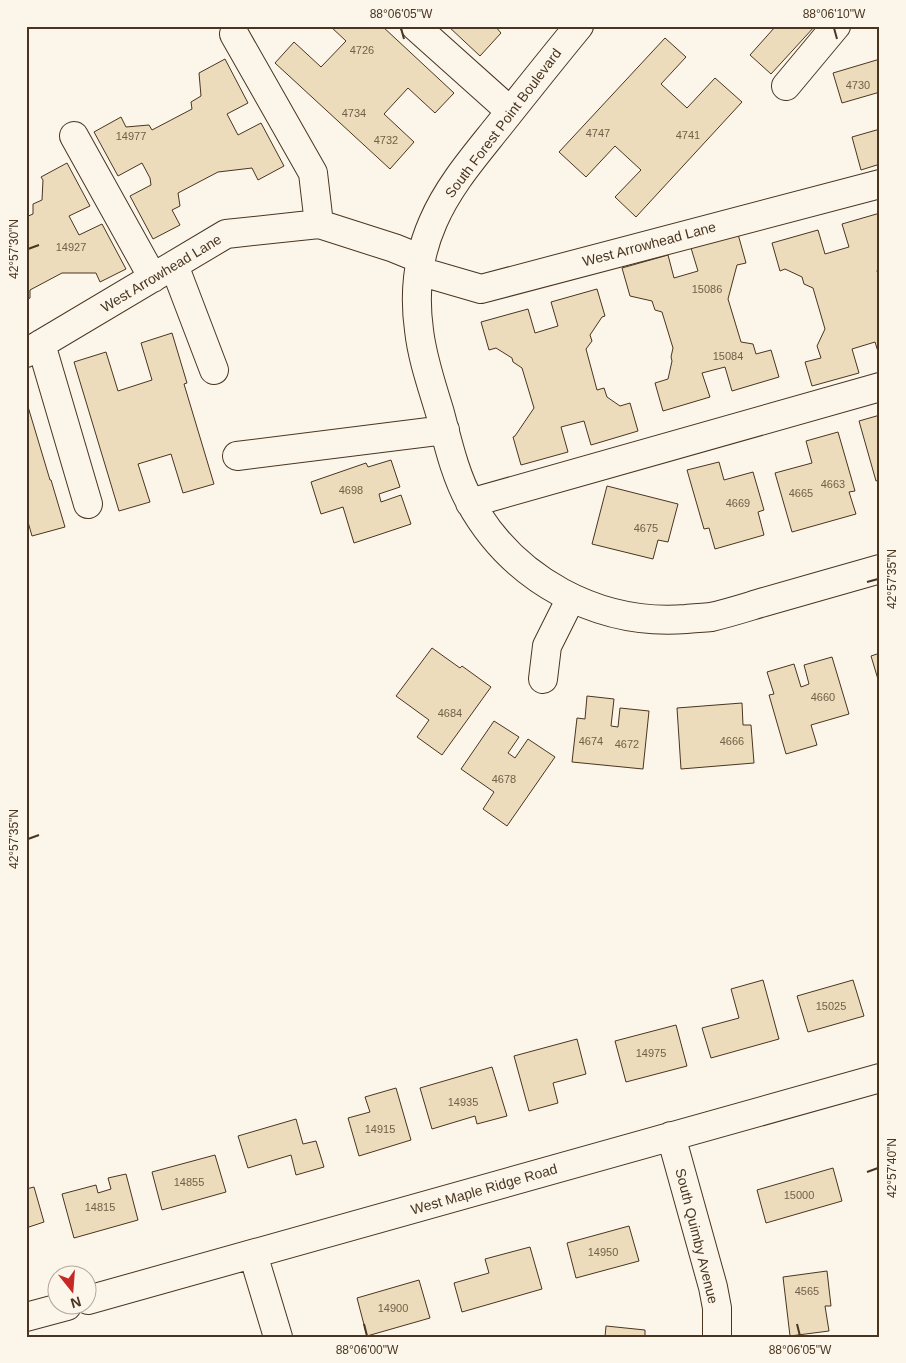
<svg xmlns="http://www.w3.org/2000/svg" width="906" height="1363" font-family="Arial,sans-serif">
<style>
.building{fill:#ecdcbc;stroke:#4a3520}
.lines{fill:none;stroke-linecap:round;stroke-linejoin:round}
.minor-casing{stroke:#4a3520;stroke-width:30}
.minor{stroke:#fbf6e9;stroke-width:28}
.ticks{fill:none;stroke:#4a3520;stroke-width:2}
.labels{text-anchor:middle;dominant-baseline:central;stroke-width:4;stroke-linejoin:round;paint-order:stroke}
.number-label{font-size:11px;fill:#725f47}
.street-label{font-size:14px;fill:#4a3520;stroke:#fbf6e9}
.neatline{fill:none;stroke:#4a3520;stroke-width:2}
.ticks-label{font-size:12px;text-anchor:middle;fill:#4a3520}
</style>
<rect width="100%" height="100%" fill="#fbf6e9"/>
<path class="building" d="M330 26H382L454 93 435 113 408 88 384 114 414 142 390 169 275 63 294 42 321 67 346 41Z
M448 26H495L501 33 480 56Z
M774 26H815L771 74 750 55 775 27Z
M665 38 686 57 661 84 687 108 715 78 742 102 636 217 615 197 641 170 615 146 586 177 559 152Z
M225 59 248 103 227 114 238 135 261 123 284 166 258 180 252 168 218 172 178 193 180 206 172 210 180 225 153 239 130 196 151 185 150 178 142 163 118 176 94 132 121 117 126 127 149 125 152 130 192 109 191 102 201 96 199 73Z
M880 59V92L842 103 833 73Z
M880 129V164L861 170 852 137Z
M67 163 90 206 69 216 79 235 102 224 126 269 100 282 96 273H62L30 290V298L26 300V217L33 214V204L42 200 43 180 41 177Z
M880 213V265L877 271 880 280V358L875 342 852 349 859 373 812 386 805 362 821 358 817 346 825 329 813 288 804 284 802 277 785 269 780 271 772 243 818 230 825 254 849 247 842 224Z
M738 234 746 263 737 265 728 299 741 342 753 344 756 354 771 350 779 377 732 391 725 367 702 373 710 397 663 411 655 383 668 379 672 361 671 357 673 348 662 312 655 310 652 301 630 296 622 268 668 255 674 278 698 271 691 248Z
M597 289 605 316 602 317 590 335 592 341 586 349 597 390 604 388 607 397 620 406 630 403 638 431 591 445 584 421 561 427 568 452 521 465 513 437 515 436 534 408 522 368 513 362 512 358 496 348 489 350 481 322 528 309 535 333 558 326 551 302Z
M172 333 187 383 184 384 214 484 183 493 171 454 138 464 150 502 119 511 74 362 106 352 118 391 152 380 141 343Z
M26 400 50 480H51L65 527 32 536 26 515Z
M880 415V480L876 481 859 421Z
M838 432 855 491 849 492 856 514 792 532 775 473 812 463 806 441Z
M391 460 400 487 379 494 381 502 401 495 411 524 354 543 343 507 321 514 311 482 366 463 368 467Z
M719 462 724 480 753 472 764 510 758 512 764 535 715 549 709 528 704 529 687 470Z
M607 486 678 504 668 542 658 540 653 559 592 544Z
M432 648 460 668 462 666 491 687 442 755 417 737 429 720 396 696Z
M880 653V686L871 656Z
M832 657 849 714 811 725 817 745 786 754 769 695 774 694 767 672 794 664 801 687 809 684 804 665Z
M587 696 614 699 611 726 618 727 620 708 649 711 643 769 572 762 577 718 585 719Z
M742 703 743 725H751L754 763 681 769 677 708Z
M494 721 519 737 508 753 515 758 528 739 555 757 507 826 483 809 494 792 461 769Z
M763 980 779 1039 711 1058 702 1028 739 1018 731 989Z
M853 980 864 1016 808 1032 797 996Z
M676 1025 687 1066 626 1082 615 1041Z
M577 1039 586 1074 553 1083 558 1103 529 1111 514 1056Z
M492 1067 507 1116 477 1124 475 1116 432 1129 420 1088Z
M396 1088 411 1140 359 1156 348 1118 370 1112 365 1097Z
M296 1119 303 1144 316 1141 324 1167 296 1175 291 1155 248 1168 238 1136Z
M215 1155 226 1192 162 1210 152 1172Z
M833 1168 842 1201 766 1223 757 1190Z
M126 1174 138 1220 74 1238 62 1194 96 1185 98 1193 111 1189 108 1178Z
M34 1187 44 1222 26 1228V1189Z
M629 1226 639 1261 576 1278 567 1243Z
M530 1247 542 1289 462 1312 454 1283 489 1273 485 1259Z
M827 1271 831 1306H825L829 1331 790 1336 783 1277Z
M419 1280 430 1318 367 1336 357 1298Z
M606 1326 645 1330V1337H605Z"/>
<g class="lines">
<g class="minor-casing">
<path id="minor" d="M415 26 510 111
M579 26C551 60 524 94 497 128 473 158 448 187 433 222 418 256 414 294 419 330 422 358 432 386 440 413 448 443 455 475 470 502 513 580 598 626 686 619 695 618 703 618 711 617 729 613 747 607 764 602 803 591 841 580 880 569
M234 34 313 173 319 224
M786 86 836 26
M74 136 153 278
M174 265 214 370
M419 271 481 289 880 184
M41 344 88 504
M26 353 226 234 319 224 394 248 421 259
M237 456 445 430
M470 503 880 387
M543 679 547 646 571 598
M671 1136 713 1287 717 1308V1337
M253 1254 278 1337
M88 1300 880 1078
M26 1317 67 1306"/>
</g>
<use href="#minor" class="minor"/>
</g>
<path class="ticks" d="M401 28 404 39M834 28 837 39M28 249 39 245M867 582 878 579M28 839 39 835M867 1172 878 1168M364 1324 367 1336M797 1324 800 1336"/>
<g class="labels">
<g class="number-label">
<text x="362" y="50">4726</text>
<text x="858" y="85">4730</text>
<text x="354" y="113">4734</text>
<text x="598" y="133">4747</text>
<text x="688" y="135">4741</text>
<text x="131" y="136">14977</text>
<text x="386" y="140">4732</text>
<text x="71" y="247">14927</text>
<text x="707" y="289">15086</text>
<text x="728" y="356">15084</text>
<text x="833" y="484">4663</text>
<text x="351" y="490">4698</text>
<text x="801" y="493">4665</text>
<text x="738" y="503">4669</text>
<text x="646" y="528">4675</text>
<text x="823" y="697">4660</text>
<text x="450" y="713">4684</text>
<text x="591" y="741">4674</text>
<text x="732" y="741">4666</text>
<text x="627" y="744">4672</text>
<text x="504" y="779">4678</text>
<text x="831" y="1006">15025</text>
<text x="651" y="1053">14975</text>
<text x="463" y="1102">14935</text>
<text x="380" y="1129">14915</text>
<text x="189" y="1182">14855</text>
<text x="799" y="1195">15000</text>
<text x="100" y="1207">14815</text>
<text x="603" y="1252">14950</text>
<text x="807" y="1291">4565</text>
<text x="393" y="1308">14900</text>
</g>
<g class="street-label">
<text transform="translate(503 123) rotate(-53)">South Forest Point Boulevard</text>
<text transform="translate(649 244) rotate(-15)">West Arrowhead Lane</text>
<text transform="translate(161 273) rotate(-31)">West Arrowhead Lane</text>
<text transform="translate(484 1189) rotate(-16)">West Maple Ridge Road</text>
<text transform="translate(697 1236) rotate(76)">South Quimby Avenue</text>
</g>
</g>
<rect width="906" height="1363" fill="none" stroke="#fbf6e9" stroke-width="55"/>
<g transform="translate(72 1290) rotate(163)"><circle r="24" fill="#fbf6e9" stroke="#b4a999"/>
<path d="M0-4L9 19L0 12L-9 19Z" fill="#c62828"/>
<text y="-8" font-size="14" font-weight="bold" text-anchor="middle" fill="#4a3520">N</text>
</g>
<rect x="28" y="28" width="850" height="1308" class="neatline"/>
<g class="ticks-label">
<text x="401" y="18">88°06'05"W</text>
<text x="834" y="18">88°06'10"W</text>
<text transform="translate(14 249) rotate(-90)" y="4">42°57'30"N</text>
<text transform="translate(892 579) rotate(-90)" y="4">42°57'35"N</text>
<text transform="translate(14 839) rotate(-90)" y="4">42°57'35"N</text>
<text transform="translate(892 1168) rotate(-90)" y="4">42°57'40"N</text>
<text x="367" y="1354">88°06'00"W</text>
<text x="800" y="1354">88°06'05"W</text>
</g>
</svg>
